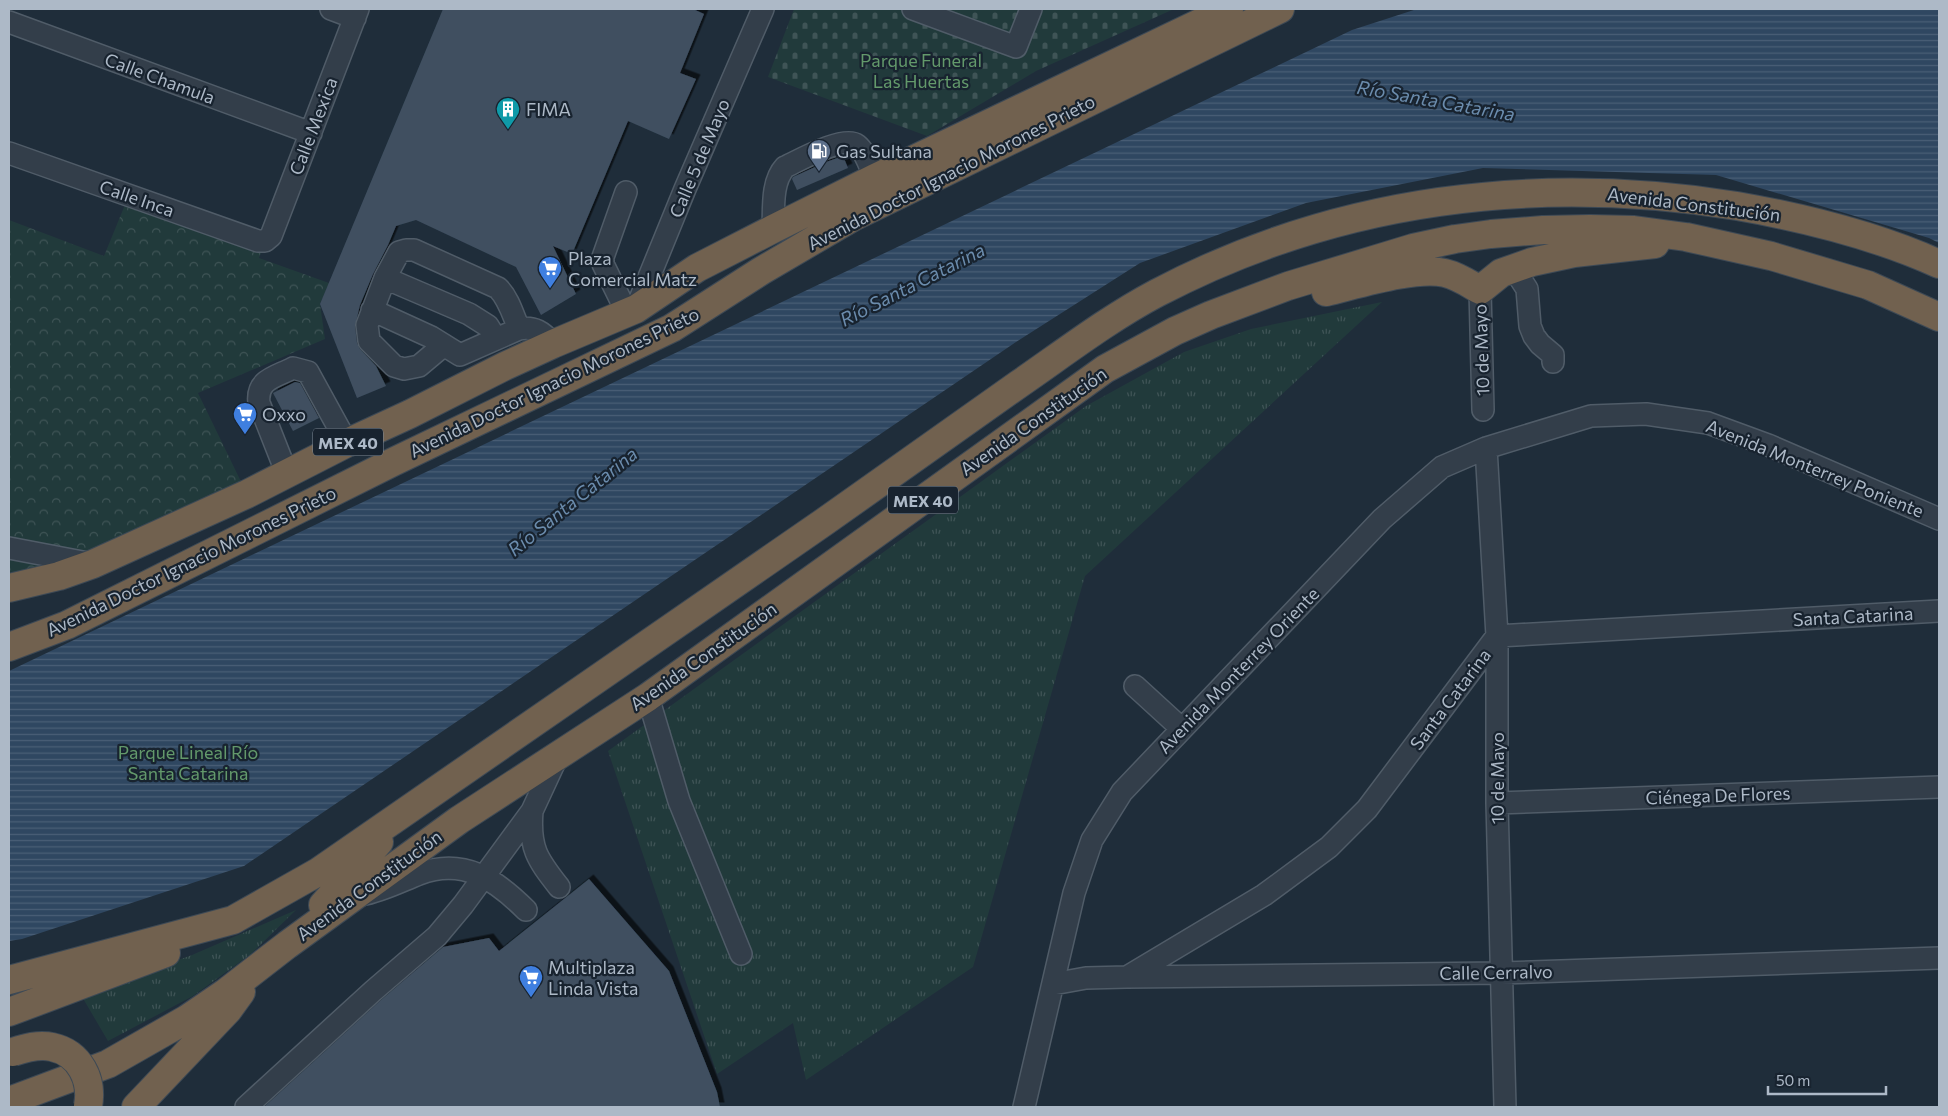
<svg xmlns="http://www.w3.org/2000/svg" width="1948" height="1116" font-family="Commissioner,sans-serif">
<style>
.grass{fill:url(#grass-tufts)}
.forest{fill:url(#forest-crowns)}
.cemetery{fill:url(#cemetery-stones)}
.water{fill:url(#water-rules)}
.building{fill:#3f4f60;filter:url(#shadow)}
.lines{fill:none;stroke-linecap:round;stroke-linejoin:round}
.minor-casing{stroke:#505c68;stroke-width:24}
.highway-casing{stroke:#3d4955;stroke-width:30}
.minor{stroke:#333e4a;stroke-width:21}
.highway{stroke:#71614f;stroke-width:28}
.highway-bridge-casing{stroke:#3d4955;stroke-width:30;stroke-linecap:butt}
.highway-bridge{stroke:#71614f;stroke-width:28}
.labels{text-anchor:middle;dominant-baseline:central;stroke-width:4.5;stroke-linejoin:round;paint-order:stroke}
.shield{fill:#18232f;stroke:#808c99;stroke-width:1}
.shield-label{font-size:16px;font-weight:bold;fill:#adb9c7}
.park-label{font-size:18px;fill:#63996b;stroke:#18232f}
.street-label{font-size:18px;fill:#adb9c7;stroke:#18232f}
.poi-label{font-size:18px;fill:#adb9c7;stroke:#18232f;text-anchor:start}
.water-label{font-size:19px;font-style:italic;fill:#6b8cad;stroke:#18232f}
</style>
<defs>
<pattern id="grass-tufts" width="24" height="20" patternUnits="userSpaceOnUse" patternTransform="scale(1.25)"><rect width="24" height="20" fill="#213a3b"/><path d="M3 7l-1-3M5 7V3M7 7l1-3M15 17l-1-3M17 17v-4M19 17l1-3" fill="none" stroke="#3f5456"/></pattern>
<pattern id="forest-crowns" width="20" height="18" patternUnits="userSpaceOnUse" patternTransform="scale(1.25)"><rect width="20" height="18" fill="#213a3b"/><path d="M2 6a3 3 0 1 1 6 0M12 15a3 3 0 1 1 6 0" fill="none" stroke="#3f5456"/></pattern>
<pattern id="cemetery-stones" width="16" height="16" patternUnits="userSpaceOnUse" patternTransform="scale(1.25)"><rect width="16" height="16" fill="#213a3b"/><path d="M2 7V4a2 2 0 0 1 4 0v3zM10 15v-3a2 2 0 0 1 4 0v3z" fill="#3f5456"/></pattern>
<pattern id="water-rules" width="6" height="5" patternUnits="userSpaceOnUse" patternTransform="scale(1.25)"><rect width="6" height="5" fill="#2f4761"/><path d="M0 2.5h6" fill="none" stroke="#4a5f76"/></pattern>
<filter id="shadow"><feDropShadow dx="4.5" dy="-4.5" stdDeviation="0" flood-color="#0009"/></filter>
</defs>
<rect width="100%" height="100%" fill="#1f2d3a"/>
<path class="grass" d="M1382 302 1085 576 973 967 806 1080 793 1023 717 1074 608 751 1086 406 1184 352 1251 329Z
M296 910 251 954 193 996 108 1041 81 995 192 955Z"/>
<path class="forest" d="M129 195 265 241 259 258 329 283 320 304 325 339 198 393 247 494 59 576 9 572V220L104 256Z"/>
<path class="cemetery" d="M794 9H1174L1036 71 927 136 768 77Z"/>
<path class="water" d="M1417 9H1939V243L1929 238 1716 175 1483 168 1306 203 1140 263 1016 342 244 866 22 939 9 941V671L1352 30Z"/>
<path class="building" d="M443 9H693L704 14 680 73 696 79 669 139 628 121 572 254 553 246 576 294 541 315 516 267 416 220 396 226 388 245 373 274 360 305 355 326 357 343 360 349 376 366 386 386 357 398 320 304Z
M843 156 848 168 797 190 792 179 793 177 826 162Z
M295 382 300 383 319 418 293 431 273 393Z
M589 879 669 971 717 1092 720 1107H264L381 1000 443 947 489 938 499 951Z"/>
<g class="lines">
<g class="minor-casing">
<path id="minor" d="M331 9 355 18
M913 9 1016 47 1031 9
M9 22 311 133
M9 153 258 241H265L271 236 358 9
M626 192 603 257V264L627 313
M773 229C774 210 771 182 785 167 798 161 844 135 857 145 866 152 870 168 875 178
M1514 269 1527 289 1530 326 1534 336 1540 344 1553 355V362
M385 278 469 314 488 326 496 339
M1480 290 1483 410
M636 309 685 189 763 9
M372 310 431 337 460 355 519 329C534 326 543 332 553 344
M444 345 419 366 404 369 394 366 369 341 367 325 385 278 399 252 406 250H414L498 288C509 299 513 315 519 329
M1486 448 1497 636V803L1505 1107
M287 474 259 403C256 379 276 377 293 368L308 372 347 443
M9 548 93 564
M1135 686 1182 729
M648 697 679 801 741 954
M1497 803 1939 787
M532 811C529 848 537 859 559 887
M361 895C382 891 399 882 419 874 464 857 496 880 526 910
M1127 977 1264 895 1329 847 1367 809 1497 636 1939 611
M1053 984 1086 978 1127 977 1501 973 1939 958
M246 1107 373 991 437 936 463 905 532 811 558 755
M1024 1107 1074 893 1092 840 1122 792 1382 519 1442 467 1486 448 1591 416 1646 414 1708 423 1768 445 1939 519"/>
</g>
<g class="highway-casing">
<path id="highway" d="M1326 292C1356 285 1416 266 1445 273 1458 276 1468 283 1480 290L1501 273 1532 262 1574 253 1655 244
M9 588 59 576 93 564 247 494 347 443 410 414 505 366 553 344 636 309 697 268 773 229 875 178 1229 9
M9 647 67 625 393 462 672 328 761 271 853 217 1280 9
M323 905 379 842
M9 980 233 920 318 872C486 755 656 639 824 522 889 476 954 430 1019 384 1064 353 1108 319 1157 293 1338 198 1536 174 1737 206 1805 218 1875 235 1939 264
M9 1012 166 953
M9 1101 108 1064 187 1019 225 993 287 945 459 820 648 697 1105 369 1175 331 1211 315 1288 286 1413 248 1455 239 1491 234 1543 230 1590 229 1634 230 1686 237 1771 256 1868 285 1939 317
M136 1107 228 1010 241 992"/>
</g>
<use href="#minor" class="minor"/>
<use href="#highway" class="highway"/>
<g class="highway-bridge-casing">
<path id="highway-bridge" d="M13 1052C25 1048 39 1044 52 1047 80 1053 93 1080 88 1106"/>
</g>
<use href="#highway-bridge" class="highway-bridge"/>
</g>
<defs>
<g id="building-pin" transform="scale(1.25)"><path d="M0 17L-7.5 6A9.5 9.5 0 1 1 7.5 6Z" fill="#0f9aa8" stroke="#18232f"/><path d="M-4-6H4V6H1V3H-1V6H-4ZM-2.5-4.3h1.7v1.8h-1.7ZM.8-4.3h1.7v1.8H.8ZM-2.5-1h1.7V.8h-1.7ZM.8-1h1.7V.8H.8Z" fill="#fff"/></g>
<g id="fuel-pin" transform="scale(1.25)"><path d="M0 17L-7.5 6A9.5 9.5 0 1 1 7.5 6Z" fill="#5c6f8a" stroke="#18232f"/><path d="M-5.5-6h7V0h2V4h1.3V-2.5L3-4.5l.8-.8L6-3V5H2.5V1h-1V6h-7ZM-4.2-4.7v3.2H.2V-4.7Z" fill="#fff"/></g>
<g id="supermarket-pin" transform="scale(1.25)"><path d="M0 17L-7.5 6A9.5 9.5 0 1 1 7.5 6Z" fill="#3f7fe0" stroke="#18232f"/><path d="M-6-5.5h2.5l.6 2H6L4.5 2H-2.5L-4.4-4H-6ZM-1.5 3.2a1.3 1.3 0 1 0 .1 0ZM3 3.2a1.3 1.3 0 1 0 .1 0Z" fill="#fff"/></g>
</defs>
<g fill-rule="evenodd">
<use href="#building-pin" x="508" y="109"/>
<use href="#fuel-pin" x="819" y="151"/>
<use href="#supermarket-pin" x="550" y="268"/>
<use href="#supermarket-pin" x="245" y="414"/>
<use href="#supermarket-pin" x="531" y="977"/>
</g>
<g class="labels">
<g class="shield">
<rect x="313" y="428.5" width="70" height="27" rx="4"/>
<rect x="888" y="486.5" width="70" height="27" rx="4"/>
</g>
<g class="shield-label">
<text x="348" y="442">MEX 40</text>
<text x="923" y="500">MEX 40</text>
</g>
<g class="park-label">
<text x="921" y="60">Parque Funeral<tspan x="921" dy="21">Las Huertas</tspan></text>
<text x="188" y="752">Parque Lineal Río<tspan x="188" dy="21">Santa Catarina</tspan></text>
</g>
<g class="street-label">
<text transform="translate(160 78) rotate(20)">Calle Chamula</text>
<text transform="translate(313 126) rotate(-69)">Calle Mexica</text>
<text transform="translate(699 158) rotate(-67)">Calle 5 de Mayo</text>
<text transform="translate(951 172) rotate(-27)">Avenida Doctor Ignacio Morones Prieto</text>
<text transform="translate(137 198) rotate(19)">Calle Inca</text>
<text transform="translate(1694 204) rotate(7)">Avenida Constitución</text>
<text transform="translate(1481 350) rotate(-92)">10 de Mayo</text>
<text transform="translate(554 382) rotate(-26)">Avenida Doctor Ignacio Morones Prieto</text>
<text transform="translate(1033 421) rotate(-35)">Avenida Constitución</text>
<text transform="translate(1815 468) rotate(22)">Avenida Monterrey Poniente</text>
<text transform="translate(191 561) rotate(-26)">Avenida Doctor Ignacio Morones Prieto</text>
<text transform="translate(1853 616) rotate(-3)">Santa Catarina</text>
<text transform="translate(703 656) rotate(-35)">Avenida Constitución</text>
<text transform="translate(1238 670) rotate(-46)">Avenida Monterrey Oriente</text>
<text transform="translate(1450 699) rotate(-53)">Santa Catarina</text>
<text transform="translate(1497 778) rotate(-90)">10 de Mayo</text>
<text transform="translate(1718 795) rotate(-2)">Ciénega De Flores</text>
<text transform="translate(369 885) rotate(-36)">Avenida Constitución</text>
<text transform="translate(1496 972) rotate(-1)">Calle Cerralvo</text>
</g>
<g class="poi-label">
<text x="526" y="109">FIMA</text>
<text x="836" y="151">Gas Sultana</text>
<text x="568" y="258">Plaza<tspan x="568" dy="21">Comercial Matz</tspan></text>
<text x="262" y="414">Oxxo</text>
<text x="548" y="967">Multiplaza<tspan x="548" dy="21">Linda Vista</tspan></text>
</g>
<g class="water-label">
<text transform="translate(1436 100) rotate(10)">Río Santa Catarina</text>
<text transform="translate(912 284) rotate(-27)">Río Santa Catarina</text>
<text transform="translate(572 501) rotate(-39)">Río Santa Catarina</text>
</g>
</g>
<rect width="1948" height="1116" fill="none" stroke="#adb9c7" stroke-width="20"/>
<path d="M1768 1086v8h118v-8" fill="none" stroke="#adb9c7" stroke-width="2.5"/>
<text x="1776" y="1086" font-size="15" fill="#adb9c7" stroke="#18232f" stroke-width="4" paint-order="stroke">50 m</text>
</svg>
